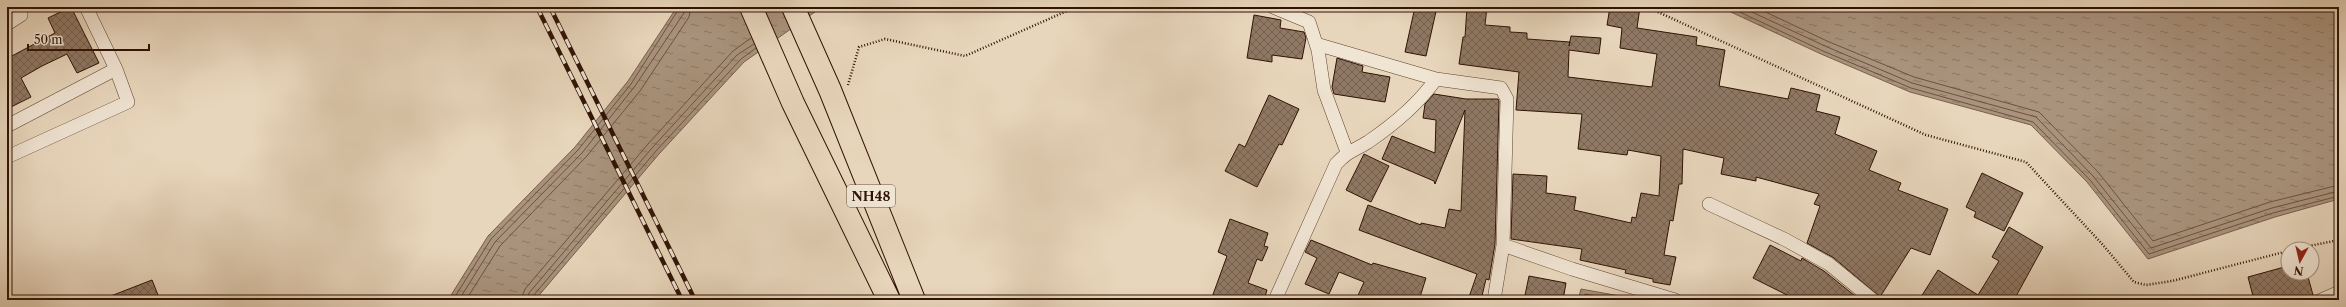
<svg xmlns="http://www.w3.org/2000/svg" width="2346" height="307" font-family="'Libre Caslon Text',serif">
<style>
.water{fill:url(#water-ripples);stroke:#785f4d}
.lines{fill:none;stroke-linecap:round;stroke-linejoin:round}
.shore{stroke:#6c5240;stroke-width:1}
.building{fill:url(#building-cross-hatch);stroke:#2f1204}
.lane-casing{stroke:#5d4332;stroke-width:8}
.street-casing{stroke:#5d4332;stroke-width:14}
.highway-casing{stroke:#2f1204;stroke-width:24}
.path{stroke:#2f1204;stroke-width:2.5;stroke-dasharray:1 2;stroke-linecap:butt}
.lane{stroke:#f0e4d3;stroke-width:7}
.street{stroke:#f0e4d3;stroke-width:13}
.highway{stroke:#e8d6bc;stroke-width:22}
.rail-casing{stroke:#2f1204;stroke-width:4.5}
.rail{stroke:#f0e4d3;stroke-width:3;stroke-dasharray:9;stroke-linecap:butt}
.labels{text-anchor:middle;dominant-baseline:central;stroke-width:3;stroke-linejoin:round;paint-order:stroke}
.shield{fill:#f0e4d3;stroke:#695142;stroke-width:1}
.shield-label{font-size:13px;font-weight:bold;fill:#2f1204}
</style>
<defs>
<pattern id="water-ripples" width="26" height="14" patternUnits="userSpaceOnUse"><rect width="26" height="14" fill="#a9937d"/><path d="M2 4q2-2 4 0t4 0M15 11q2-2 4 0t4 0" fill="none" stroke="#8a7764"/></pattern>
<pattern id="building-cross-hatch" width="8" height="8" patternUnits="userSpaceOnUse"><rect width="8" height="8" fill="#8f7864"/><path d="M0 0l8 8M0 8l8-8" fill="none" stroke="#756150"/></pattern>
</defs>
<rect width="100%" height="100%" fill="#e8d6bc"/>
<filter id="stains"><feTurbulence type="fractalNoise" baseFrequency=".005" numOctaves="4"/><feColorMatrix values="0 0 0 0 .2 0 0 0 0 .09 0 0 0 0 .02 0 0 0 .5 -.17"/></filter>
<radialGradient id="worn" r=".72"><stop offset=".6" stop-color="#630" stop-opacity="0"/><stop offset="1" stop-color="#630" stop-opacity=".3"/></radialGradient>
<path class="water" d="M677 7H822L744 62 659 154 535 300H448L488 236 575 147 628 81Z
M1720 7H2339V199L2275 217 2148 259 2087 182 2031 125 1910 92 1821 54Z
M1581 289 1642 300H1578Z"/>
<g class="lines">
<path class="shore" d="M1729 7 1823 51 1911 88 2033 122 2090 180 2149 254 2273 213 2339 196
M1741 7 1825 46 1912 83 2036 117 2093 176 2151 248 2272 208 2339 191
M1755 7 1827 41 1914 77 2039 112 2098 172 2153 241 2270 202 2339 185
M453 300 491 239 578 150 631 84 680 7
M459 300 495 242 582 153 635 86 684 13 685 7
M466 300 500 246 586 157 640 91 689 17 691 7
M521 300 525 289 648 144 733 51 751 38
M527 300 529 293 652 148 737 55 754 44
M532 300 533 296 656 151 741 59 756 48
M1582 300 1585 294 1620 300"/>
</g>
<path class="building" d="M71 7 99 63 77 73 67 54 42 66 21 78 31 97 7 109V50L10 57 55 33 48 18Z
M1415 7H1437L1426 56 1405 52Z
M1467 7H1487L1485 25 1510 27V32L1527 33V39L1570 42 1569 46 1571 36 1601 38 1599 54 1569 50 1568 77 1652 87 1657 54 1620 48 1622 28 1607 25 1610 7H1640L1637 28 1697 37 1696 45 1725 50 1719 86 1788 99 1791 88 1820 95 1816 111 1840 117 1835 134 1877 151 1869 170 1901 183 1898 190 1948 209 1930 255 1911 248 1880 297 1834 258 1807 243 1820 206 1814 204 1819 194 1756 177V181L1721 174 1724 158 1683 149 1682 184H1679L1673 221 1670 220 1664 255 1676 257 1670 285 1653 282V279L1625 273 1626 270 1580 260 1582 249 1511 239 1513 174 1547 176 1546 193 1576 197 1574 210 1631 223 1632 217 1636 218 1641 193 1659 196 1661 156 1628 150 1627 155 1578 149 1582 114 1516 110 1519 72 1459 64 1463 37H1465Z
M1254 15 1281 20 1280 28 1304 32 1306 38 1302 59 1272 55V62L1247 58Z
M1337 58 1363 66 1362 72 1390 77 1385 102 1334 94 1332 87Z
M1434 94 1466 99H1498L1499 101 1495 244 1489 280 1486 279 1481 300H1468L1477 274 1359 230 1368 205 1421 225V223L1445 228 1449 209 1461 211 1465 110 1435 184 1434 181 1382 159 1392 136 1435 153 1436 120 1423 118 1425 104Z
M1269 95 1299 109 1282 145 1279 144 1257 187 1225 171 1239 144 1245 147Z
M1364 154 1389 166 1371 202 1346 190Z
M1982 173 2023 193 2004 231 1974 217 1976 212 1966 207Z
M1230 219 1268 233 1264 246 1268 247 1262 261 1257 259 1248 283 1267 290 1264 300H1211L1227 256 1218 252Z
M2009 227 2043 247 2014 300H1919L1938 270 1978 295 1999 261 1992 257Z
M1311 240 1372 265 1373 263 1426 278 1419 300H1356L1364 282 1339 272 1329 294 1305 284 1317 258 1305 252Z
M1770 245 1801 261 1802 258 1824 271 1860 300H1797L1753 278Z
M2288 266V273H2307L2313 295 2299 300H2254L2248 277Z
M1529 276 1566 283 1563 300H1524Z
M152 280 160 300H103V299Z"/>
<g class="lines">
<g class="lane-casing">
<path id="lane" d="M2314 300 2339 289"/>
</g>
<g class="street-casing">
<path id="street" d="M1273 7 1309 22 1318 50 1324 90 1347 152
M7 24 21 15V7
M1316 44 1436 79
M7 126 116 69
M7 157 128 102 116 69 86 7
M1709 204 1786 240 1829 264 1873 300
M1503 245 1572 269 1675 300
M1275 300 1336 164C1349 150 1354 151 1368 142 1393 125 1419 103 1436 79L1501 88 1507 99 1503 245 1494 300"/>
</g>
<g class="highway-casing">
<path id="highway" d="M751 7 793 103 889 300
M793 7 830 90 914 300"/>
</g>
<path class="path" d="M1647 7 1926 135 2026 162 2103 245 2134 282 2146 285 2172 281 2288 251
M848 85 859 47 885 39 965 56 1076 7
M2294 249 2339 240"/>
<use href="#lane" class="lane"/>
<use href="#street" class="street"/>
<use href="#highway" class="highway"/>
<g class="rail-casing">
<path id="rail" d="M537 7 682 300
M550 7 695 300"/>
</g>
<use href="#rail" class="rail"/>
</g>
<g class="labels">
<rect class="shield" x="847" y="185" width="48" height="22" rx="3"/>
<g class="shield-label">
<text x="871" y="196">NH48</text>
</g>
</g>
<rect width="2346" height="307" fill="none" stroke="#e8d6bc" stroke-width="24"/>
<rect x="8" y="8" width="2330" height="291" fill="none" stroke="#2f1204" stroke-width="2"/>
<rect x="12" y="12" width="2322" height="283" fill="none" stroke="#2f1204"/>
<g transform="translate(2300 261) rotate(188)"><circle r="19" fill="#f0e4d3" stroke="#a39080"/>
<path d="M0-3L7 15L0 10L-7 15Z" fill="#8f2418"/>
<text y="-6" font-size="11" font-weight="bold" text-anchor="middle" fill="#2f1204">N</text>
</g>
<path d="M28 44v6h121v-6" fill="none" stroke="#2f1204" stroke-width="2"/>
<text x="34" y="44" font-size="12" fill="#2f1204" stroke="#f0e4d3" stroke-width="3" paint-order="stroke">50 m</text>
<rect width="100%" height="100%" filter="url(#stains)"/>
<rect width="100%" height="100%" fill="url(#worn)"/>
</svg>
